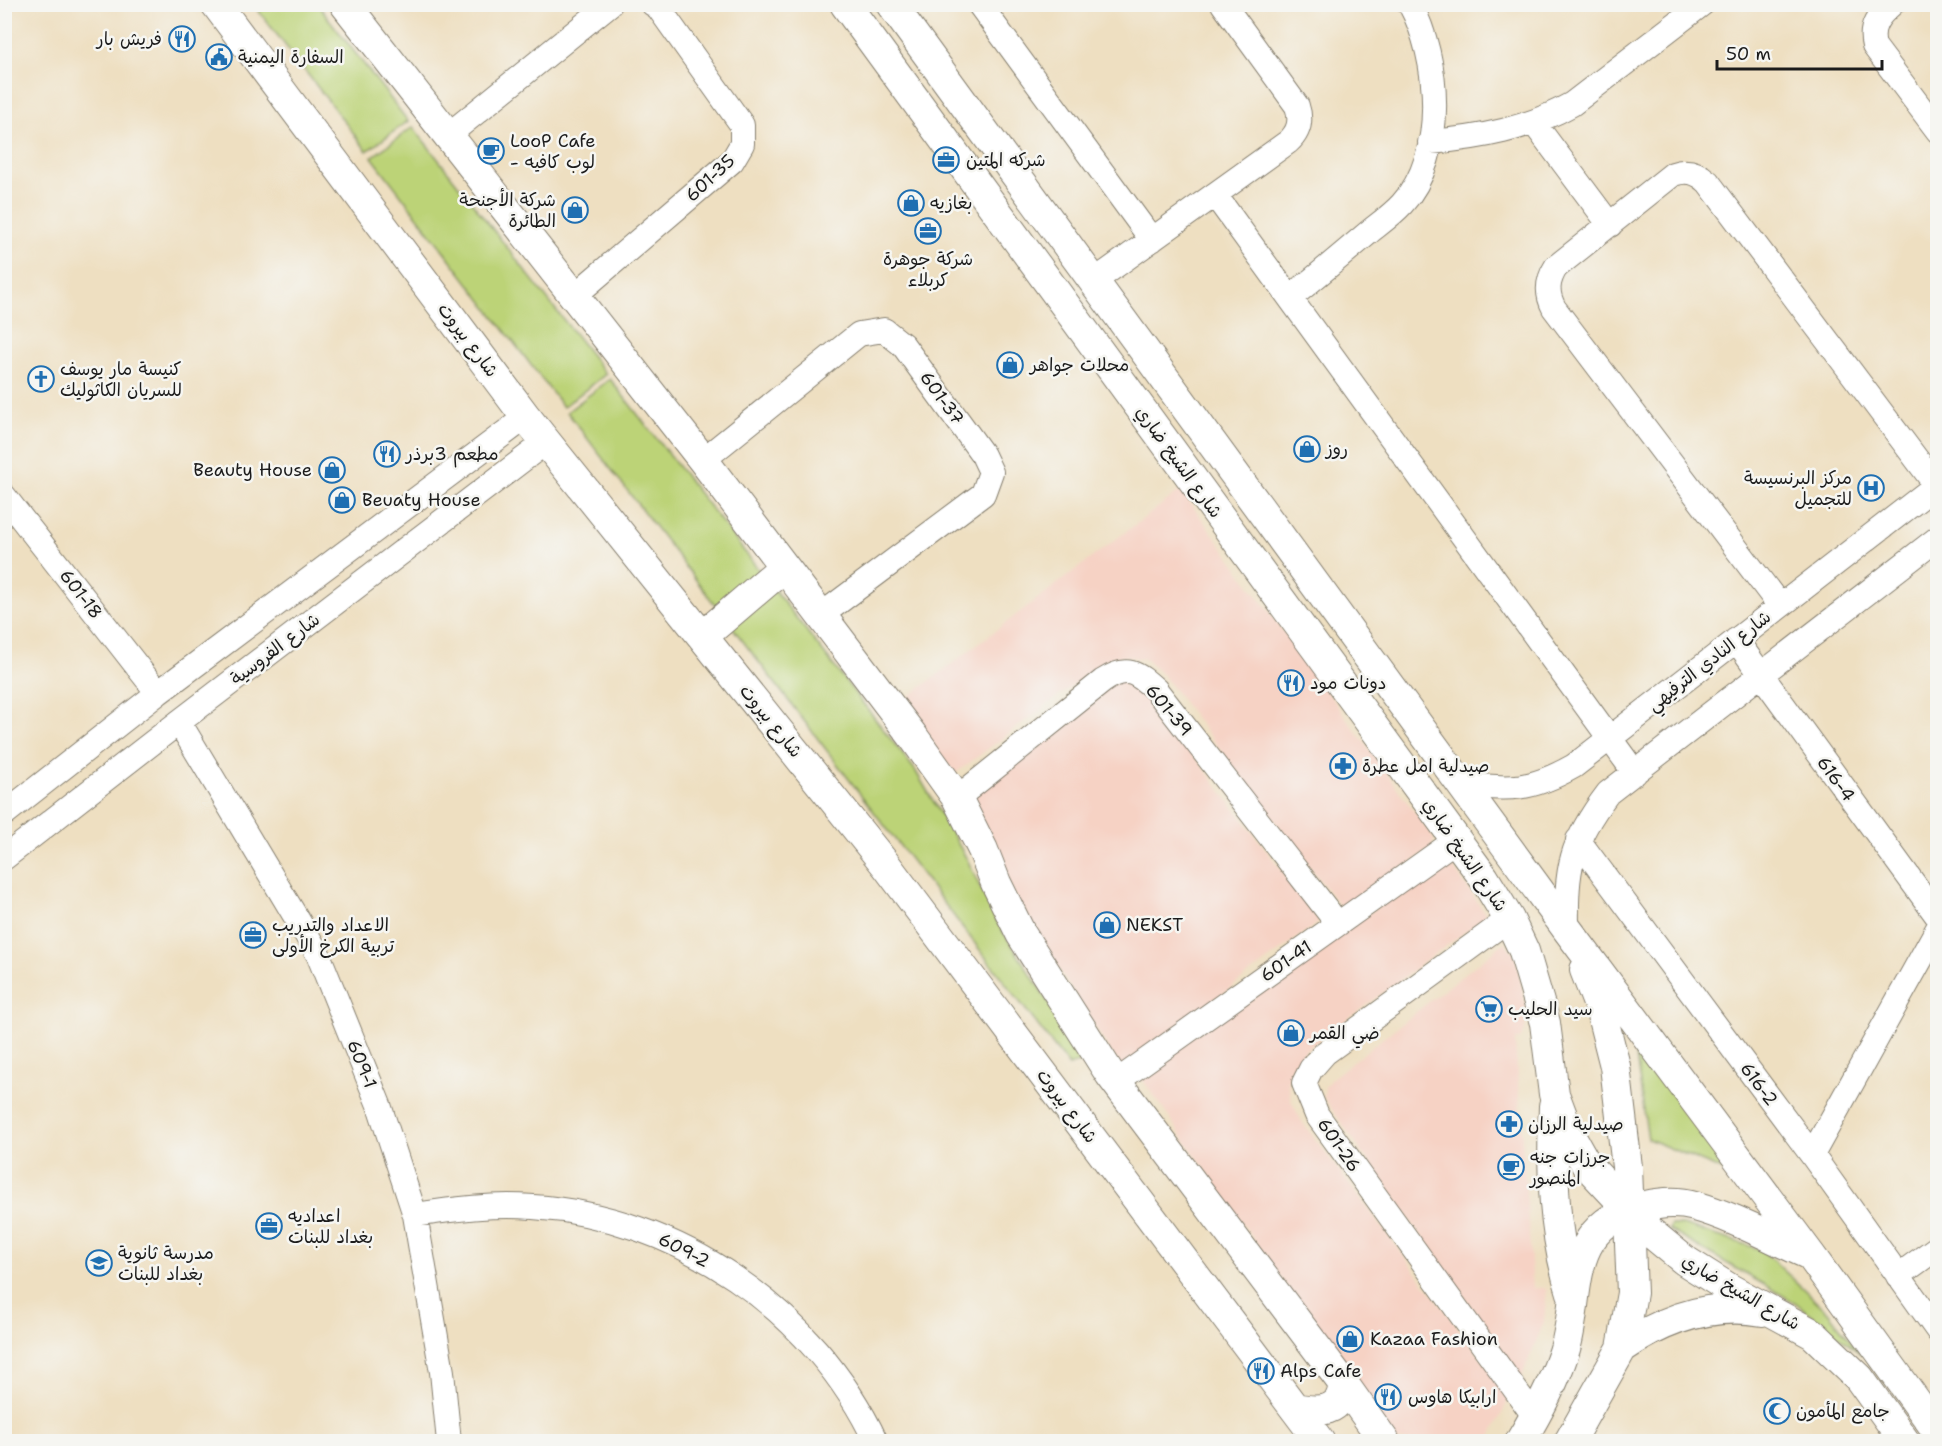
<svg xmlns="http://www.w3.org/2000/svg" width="1942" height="1446" font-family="'Shantell Sans','Playpen Sans Arabic',sans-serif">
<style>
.built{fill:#f6d2c4}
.green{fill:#bcd377;stroke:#6c784a;stroke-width:1.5}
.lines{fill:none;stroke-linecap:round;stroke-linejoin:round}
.minor-casing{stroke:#857e6e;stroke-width:26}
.major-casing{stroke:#857e6e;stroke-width:32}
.minor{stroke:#fff;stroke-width:24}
.major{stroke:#fff;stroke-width:30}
.labels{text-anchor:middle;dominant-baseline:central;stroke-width:5;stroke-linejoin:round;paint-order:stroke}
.poi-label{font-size:18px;fill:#1c1c1c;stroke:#f6f6f2;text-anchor:start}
.street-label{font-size:18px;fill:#1c1c1c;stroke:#f6f6f2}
</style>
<rect width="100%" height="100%" fill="#f6f6f2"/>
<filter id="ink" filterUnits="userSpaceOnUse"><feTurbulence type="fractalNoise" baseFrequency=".0167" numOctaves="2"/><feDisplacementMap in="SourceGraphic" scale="12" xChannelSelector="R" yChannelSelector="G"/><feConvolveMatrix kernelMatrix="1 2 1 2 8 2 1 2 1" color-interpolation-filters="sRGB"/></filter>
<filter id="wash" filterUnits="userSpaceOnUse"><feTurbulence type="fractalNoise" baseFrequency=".008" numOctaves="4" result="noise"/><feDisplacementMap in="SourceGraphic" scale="24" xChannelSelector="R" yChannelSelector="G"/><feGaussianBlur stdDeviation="1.35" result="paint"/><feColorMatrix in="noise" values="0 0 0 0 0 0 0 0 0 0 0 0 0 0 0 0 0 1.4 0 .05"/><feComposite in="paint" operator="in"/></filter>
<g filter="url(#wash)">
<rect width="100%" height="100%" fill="#eedfc1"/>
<path class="built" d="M1181 490 1434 839 1431 849 1343 910 1162 674 1145 659 1125 656 1113 658 1099 666 953 775 899 704Z
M1130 671 1320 921 1125 1067 1118 1063 1026 917 960 790Z
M1447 859 1485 913 1484 918 1307 1049 1293 1063 1288 1081 1291 1100 1302 1122 1510 1396 1489 1441H1394L1143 1080 1145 1069Z
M1505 942 1515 955 1526 1007 1525 1028 1521 1038 1515 1041 1533 1288H1547L1544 1322 1522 1376H1519L1324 1098 1325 1087 1331 1079Z"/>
<path class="green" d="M254 5H318L408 121 367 151Z
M413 127 606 374 563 407 372 157Z
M610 379 915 770 967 859 995 919 1078 1048 1083 1060 1069 1066 567 412Z
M1634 1042 1734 1175 1648 1139Z
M1671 1225H1683L1762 1250 1828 1312 1861 1354 1796 1303 1669 1230Z"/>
</g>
<g filter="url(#ink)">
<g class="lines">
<g class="minor-casing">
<path id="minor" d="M979 4 1152 240
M1892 4C1878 16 1869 27 1874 46L1938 131
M1534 123 1610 225
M447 136 610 4
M1430 142C1480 138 1528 129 1572 104L1702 4
M1215 195 1635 773
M1093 282 1288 142C1299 132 1302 121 1297 106L1223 4
M574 296 732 161 742 144V125L658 7 653 4
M1290 298C1316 277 1342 255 1368 233 1379 224 1392 215 1402 204 1447 155 1440 59 1410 4
M703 460 859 334 884 330 903 345 983 455 991 472 983 494 820 616
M4 496 158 693
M1780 606 1554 308C1546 293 1547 281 1556 267L1673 174C1687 169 1697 172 1708 182L1936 485
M1736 640 1938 917
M179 722 318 954 379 1105 415 1215 442 1372 449 1442
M1461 784C1510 790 1530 791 1574 766L1938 484
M957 798 1103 681C1127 665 1136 672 1156 690L1338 924
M4 814 158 693 526 417
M1578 840 1812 1155 1938 1331
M4 858 179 722 546 442
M1509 919 1325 1053 1311 1069 1304 1083 1317 1115 1535 1417
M1567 929C1566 868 1570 843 1608 793L1938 538
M1116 1082 1456 840
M1812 1155 1938 928
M415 1215C454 1209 493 1204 533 1207 677 1216 815 1310 876 1442
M1898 1276 1938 1247"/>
</g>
<g class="major-casing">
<path id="major" d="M216 4 526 417 886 865 1320 1442
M345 4 703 460 912 735 957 798 983 850 996 883 1021 934 1110 1074 1343 1383 1385 1442
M845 4 1484 878 1509 919 1524 951 1545 1023 1554 1094 1569 1134 1586 1164 1650 1232 1684 1260 1730 1289 1813 1334 1859 1378 1905 1442
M891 4 1567 929 1811 1256 1938 1432
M703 636 784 567
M1554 1106C1552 1171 1552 1230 1572 1293
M1622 1348C1664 1319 1711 1302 1763 1311
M1295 1408C1317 1413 1344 1413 1343 1383
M1520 1442C1537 1414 1554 1383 1564 1352 1582 1298 1562 1229 1637 1208 1656 1203 1675 1200 1695 1206 1734 1217 1771 1238 1808 1254
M1569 1442 1622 1348 1632 1293 1627 1167 1615 1066 1601 1011 1585 970"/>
</g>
<use href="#minor" class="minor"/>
<use href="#major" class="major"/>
</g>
</g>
<defs>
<g id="restaurant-ring" transform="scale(1.35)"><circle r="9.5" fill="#f6f6f2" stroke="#1f6fb2" stroke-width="1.5"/><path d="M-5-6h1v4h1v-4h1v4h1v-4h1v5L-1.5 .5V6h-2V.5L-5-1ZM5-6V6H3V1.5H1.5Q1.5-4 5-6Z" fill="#1f6fb2"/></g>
<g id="civic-ring" transform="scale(1.35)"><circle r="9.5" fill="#f6f6f2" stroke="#1f6fb2" stroke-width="1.5"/><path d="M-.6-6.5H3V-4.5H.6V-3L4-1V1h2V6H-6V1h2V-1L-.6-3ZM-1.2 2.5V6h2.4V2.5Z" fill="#1f6fb2"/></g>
<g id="cafe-ring" transform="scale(1.35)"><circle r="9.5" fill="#f6f6f2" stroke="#1f6fb2" stroke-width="1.5"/><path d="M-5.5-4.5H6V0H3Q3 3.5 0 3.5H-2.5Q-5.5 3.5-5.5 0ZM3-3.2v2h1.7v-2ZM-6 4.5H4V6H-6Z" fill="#1f6fb2"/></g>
<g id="office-ring" transform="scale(1.35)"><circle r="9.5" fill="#f6f6f2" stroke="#1f6fb2" stroke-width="1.5"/><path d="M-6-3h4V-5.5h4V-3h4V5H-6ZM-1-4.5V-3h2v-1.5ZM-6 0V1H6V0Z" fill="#1f6fb2"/></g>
<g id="shop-ring" transform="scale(1.35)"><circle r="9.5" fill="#f6f6f2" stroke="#1f6fb2" stroke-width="1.5"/><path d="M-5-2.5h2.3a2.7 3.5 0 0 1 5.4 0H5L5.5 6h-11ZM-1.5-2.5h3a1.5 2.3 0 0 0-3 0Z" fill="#1f6fb2"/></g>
<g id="church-ring" transform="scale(1.35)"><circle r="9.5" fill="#f6f6f2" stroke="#1f6fb2" stroke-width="1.5"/><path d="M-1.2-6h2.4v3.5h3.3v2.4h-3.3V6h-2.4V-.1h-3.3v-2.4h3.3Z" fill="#1f6fb2"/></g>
<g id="hospital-ring" transform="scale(1.35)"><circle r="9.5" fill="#f6f6f2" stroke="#1f6fb2" stroke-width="1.5"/><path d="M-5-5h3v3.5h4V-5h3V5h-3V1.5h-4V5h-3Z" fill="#1f6fb2"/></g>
<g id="pharmacy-ring" transform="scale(1.35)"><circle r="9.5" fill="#f6f6f2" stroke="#1f6fb2" stroke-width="1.5"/><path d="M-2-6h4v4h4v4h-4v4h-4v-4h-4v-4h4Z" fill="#1f6fb2"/></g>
<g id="supermarket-ring" transform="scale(1.35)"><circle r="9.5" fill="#f6f6f2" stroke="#1f6fb2" stroke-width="1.5"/><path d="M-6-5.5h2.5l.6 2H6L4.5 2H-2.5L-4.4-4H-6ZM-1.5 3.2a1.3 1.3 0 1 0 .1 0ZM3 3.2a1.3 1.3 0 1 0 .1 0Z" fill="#1f6fb2"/></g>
<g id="school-ring" transform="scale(1.35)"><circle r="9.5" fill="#f6f6f2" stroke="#1f6fb2" stroke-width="1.5"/><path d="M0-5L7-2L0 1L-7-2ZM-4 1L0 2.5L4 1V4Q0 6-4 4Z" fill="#1f6fb2"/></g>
<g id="mosque-ring" transform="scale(1.35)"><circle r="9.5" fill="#f6f6f2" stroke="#1f6fb2" stroke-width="1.5"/><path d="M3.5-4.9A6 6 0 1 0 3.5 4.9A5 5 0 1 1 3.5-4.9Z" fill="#1f6fb2"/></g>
</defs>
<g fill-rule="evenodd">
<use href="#restaurant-ring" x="182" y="39"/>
<use href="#civic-ring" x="219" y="57"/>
<use href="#cafe-ring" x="491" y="151"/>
<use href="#office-ring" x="946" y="160"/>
<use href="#shop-ring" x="911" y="203"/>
<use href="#shop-ring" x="575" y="210"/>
<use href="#office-ring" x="928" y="231"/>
<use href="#shop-ring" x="1010" y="365"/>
<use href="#church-ring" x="41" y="379"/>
<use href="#shop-ring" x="1307" y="449"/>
<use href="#restaurant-ring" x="387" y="454"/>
<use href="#shop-ring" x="332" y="470"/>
<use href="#hospital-ring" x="1871" y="488"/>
<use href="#shop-ring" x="342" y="500"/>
<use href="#restaurant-ring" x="1291" y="683"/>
<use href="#pharmacy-ring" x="1343" y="766"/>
<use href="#shop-ring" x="1107" y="925"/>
<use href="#office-ring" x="253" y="935"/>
<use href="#supermarket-ring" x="1489" y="1009"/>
<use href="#shop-ring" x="1291" y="1033"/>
<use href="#pharmacy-ring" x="1509" y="1124"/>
<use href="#cafe-ring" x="1511" y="1167"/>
<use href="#office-ring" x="269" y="1226"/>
<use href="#school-ring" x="99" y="1263"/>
<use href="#shop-ring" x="1350" y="1339"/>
<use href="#restaurant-ring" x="1261" y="1371"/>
<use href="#restaurant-ring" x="1388" y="1397"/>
<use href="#mosque-ring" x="1777" y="1411"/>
</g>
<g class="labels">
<g class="poi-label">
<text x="162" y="39" text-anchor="end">فريش بار</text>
<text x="238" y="57">السفارة اليمنية</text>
<text x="510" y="141">LooP Cafe<tspan x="510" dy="21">- لوب كافيه</tspan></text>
<text x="966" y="160">شركه المتين</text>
<text x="556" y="200" text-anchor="end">شركة الأجنحة<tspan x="556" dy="21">الطائرة</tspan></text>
<text x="930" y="203">بغازيه</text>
<text x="928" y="259" text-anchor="middle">شركة جوهرة<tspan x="928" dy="21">كربلاء</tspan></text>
<text x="1030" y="365">محلات جواهر</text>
<text x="60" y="369">كنيسة مار يوسف<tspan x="60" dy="21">للسريان الكاثوليك</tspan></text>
<text x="1326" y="449">روز</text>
<text x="406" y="454">مطعم 3برذر</text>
<text x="312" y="470" text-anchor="end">Beauty House</text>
<text x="1852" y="478" text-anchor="end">مركز البرنسيسة<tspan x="1852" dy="21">للتجميل</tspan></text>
<text x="362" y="500">Beuaty House</text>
<text x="1310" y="683">دونات مود</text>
<text x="1362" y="766">صيدلية امل عطرة</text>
<text x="272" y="925">الاعداد والتدريب<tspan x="272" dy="21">تربية الكرخ الأولى</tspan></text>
<text x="1126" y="925">NEKST</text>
<text x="1508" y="1009">سيد الحليب</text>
<text x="1310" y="1033">ضي القمر</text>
<text x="1528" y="1124">صيدلية الرزان</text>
<text x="1530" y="1157">جرزات جنه<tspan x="1530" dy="21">المنصور</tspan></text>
<text x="288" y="1216">اعداديه<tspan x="288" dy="21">بغداد للبنات</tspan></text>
<text x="118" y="1253">مدرسة ثانوية<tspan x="118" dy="21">بغداد للبنات</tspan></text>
<text x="1370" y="1339">Kazaa Fashion</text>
<text x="1280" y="1371">Alps Cafe</text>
<text x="1408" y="1397">ارابيكا هاوس</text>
<text x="1796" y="1411">جامع المأمون</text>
</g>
<g class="street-label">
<text transform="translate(710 178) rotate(-43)">601-35</text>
<text transform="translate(468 340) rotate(53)">شارع بيروت</text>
<text transform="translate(942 398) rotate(54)">601-37</text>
<text transform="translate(1179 462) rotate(54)">شارع الشيخ ضاري</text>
<text transform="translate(81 594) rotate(52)">601-18</text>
<text transform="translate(275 649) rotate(-37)">شارع الفروسية</text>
<text transform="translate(1709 661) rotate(-38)">شارع النادي الترفيهي</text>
<text transform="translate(1169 710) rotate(50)">601-39</text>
<text transform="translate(771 721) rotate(51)">شارع بيروت</text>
<text transform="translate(1836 779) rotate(54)">616-4</text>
<text transform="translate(1465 855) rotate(55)">شارع الشيخ ضاري</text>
<text transform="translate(1286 961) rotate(-35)">601-41</text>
<text transform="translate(362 1064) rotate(68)">609-1</text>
<text transform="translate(1759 1084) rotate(53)">616-2</text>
<text transform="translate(1067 1106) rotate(53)">شارع بيروت</text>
<text transform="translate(1339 1145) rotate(55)">601-26</text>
<text transform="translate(684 1250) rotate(27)">609-2</text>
<text transform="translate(1741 1292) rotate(30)">شارع الشيخ ضاري</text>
</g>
</g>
<rect width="1942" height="1446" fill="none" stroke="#f6f6f2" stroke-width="24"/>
<path d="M1717 60v9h165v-9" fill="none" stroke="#1c1c1c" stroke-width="3"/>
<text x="1726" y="60" font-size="18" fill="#1c1c1c" stroke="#f6f6f2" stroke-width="4.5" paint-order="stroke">50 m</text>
</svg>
